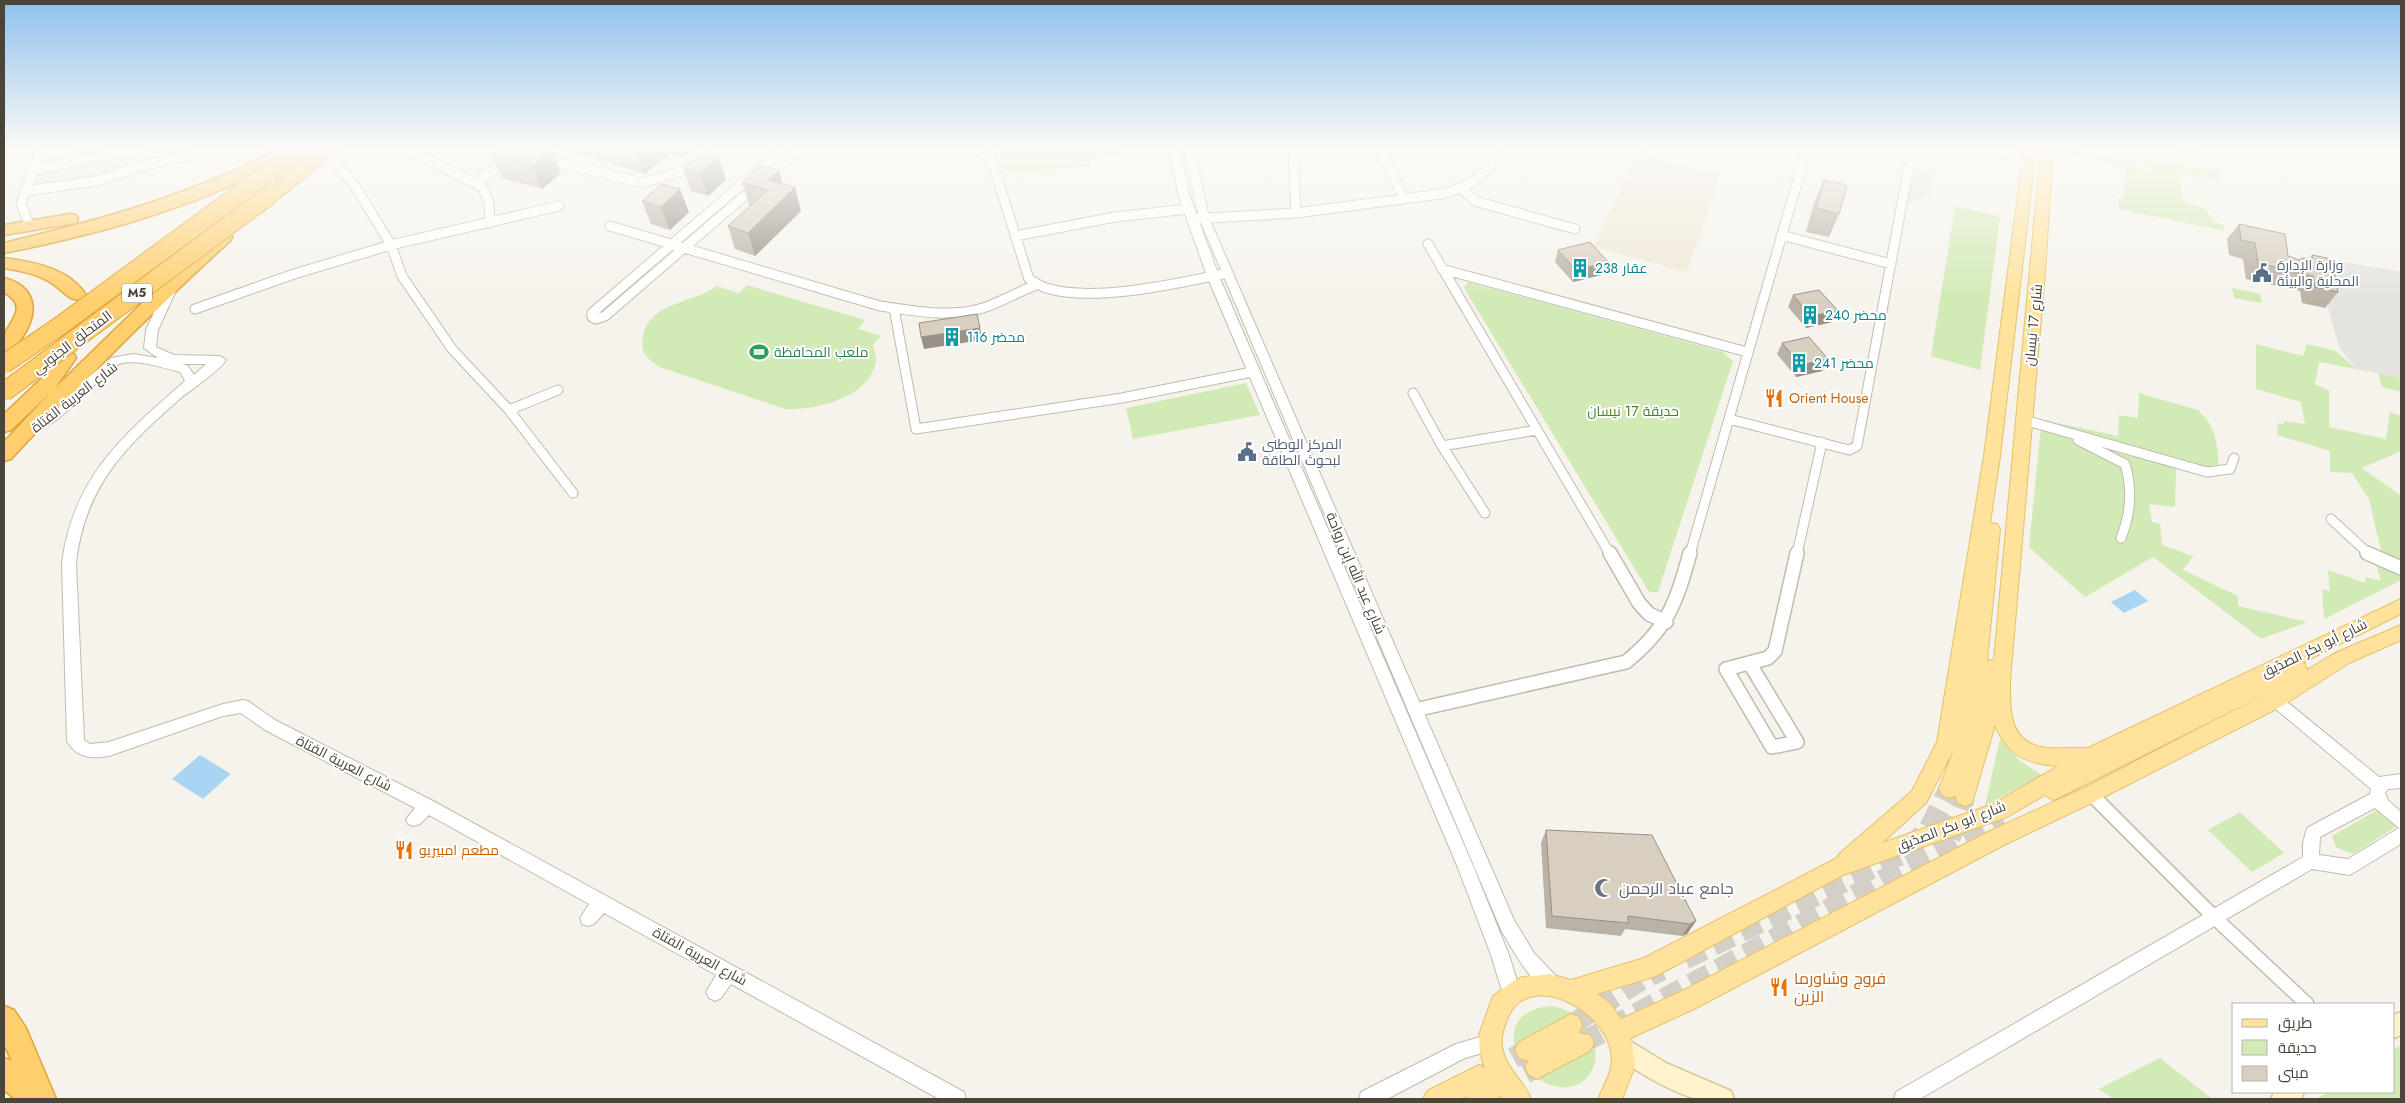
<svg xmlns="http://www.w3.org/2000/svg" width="2405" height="1103" font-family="Jost,Cairo,sans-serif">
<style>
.residential{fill:#eae5da}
.education{fill:#efe8d6}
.green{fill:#d2eab5}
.parking{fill:#e5e3e0}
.water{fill:#a9d4f2}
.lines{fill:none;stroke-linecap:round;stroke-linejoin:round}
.primary-tunnel{stroke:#d4d0c8;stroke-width:21;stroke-dasharray:21 10;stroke-linecap:butt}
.minor-far1-casing{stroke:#c2bbae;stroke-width:11}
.minor-casing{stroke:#c2bbae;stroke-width:16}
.tertiary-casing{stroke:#c2bbae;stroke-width:2}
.secondary-casing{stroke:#d6c79b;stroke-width:3}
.primary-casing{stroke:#e6c16a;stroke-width:2}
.motorway-casing{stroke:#e0a43c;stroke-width:3}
.minor-far1{stroke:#fff;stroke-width:9}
.minor{stroke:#fff;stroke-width:13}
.tertiary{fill:#fff;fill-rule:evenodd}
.secondary{fill:#fff3cd;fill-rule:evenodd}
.primary{fill:#ffe39c;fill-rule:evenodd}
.motorway{fill:#ffcf6e;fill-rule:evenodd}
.motorway-bridge-casing{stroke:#e0a43c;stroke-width:20;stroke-linecap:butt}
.motorway-bridge{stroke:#ffcf6e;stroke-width:18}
.wall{fill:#bab2a6}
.shaded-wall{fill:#979187}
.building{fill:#d8cfc1;stroke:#979187}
.labels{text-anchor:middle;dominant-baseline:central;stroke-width:4;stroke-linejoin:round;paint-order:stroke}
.shield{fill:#fff;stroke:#817c74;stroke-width:1}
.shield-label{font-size:12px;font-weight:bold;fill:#4b4439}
.service-label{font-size:14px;fill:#4e5e75;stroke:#fff;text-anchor:start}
.culture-label{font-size:14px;fill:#0d838f;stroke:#fff;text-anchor:start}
.street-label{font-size:14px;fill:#4b4439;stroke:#fff}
.leisure-label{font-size:14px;fill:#27864d;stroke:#fff;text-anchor:start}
.food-label{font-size:14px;fill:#c56008;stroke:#fff;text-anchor:start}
.park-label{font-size:14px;fill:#4a7f2a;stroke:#fff}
.near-worship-label{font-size:16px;fill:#5b616d;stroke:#fff;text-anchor:start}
.near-food-label{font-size:16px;fill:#c56008;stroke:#fff;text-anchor:start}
</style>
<rect width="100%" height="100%" fill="#f6f3ec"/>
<path class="residential" d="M78 148H221L123 172 30 189 41 155Z"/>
<path class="education" d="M1637 153 1720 175 1687 272 1593 247Z"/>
<path class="green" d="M1002 148H1121L1119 155 1091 159 1090 166 1010 173 997 164Z
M2060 148 2106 156 2107 159 2126 163 2127 161 2134 162 2135 168 2145 170 2148 159 2220 172 2221 180 2178 174 2184 201 2205 209 2214 222 2223 225 2226 231 2118 209V198L2124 197V183H2127L2126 167 2060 152Z
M1955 207 2000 217 1980 370 1931 356Z
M1468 282 1723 352 1733 361 1658 592H1649L1464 288Z
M747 285 865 320 858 329 881 336 873 345C874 349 876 356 876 360 872 397 815 411 785 409L659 367C646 357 640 353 643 335 650 302 695 303 716 286L739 293Z
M2232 288 2260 294 2262 303 2234 298Z
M2256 344 2303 356 2307 344 2336 351 2356 369 2319 362 2315 384 2329 391V427L2386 439 2390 412 2401 416V451L2362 468 2401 496V565L2382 555 2369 499 2352 473 2330 472V451L2277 435 2278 423 2284 424V421L2305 424 2301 402 2256 389Z
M2378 373 2401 378V392L2382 387Z
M1246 383 1260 415 1133 439 1126 408Z
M2139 393 2201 411 2199 412C2216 424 2219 450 2218 470L2204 469 2038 422 2039 419 2118 436 2119 415 2138 418Z
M2041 427 2176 465 2175 507 2149 504 2152 522 2160 524 2162 545 2193 556 2183 570 2238 596V606L2307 622 2261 639 2153 557 2085 597 2029 547Z
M2374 559 2401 573V580L2324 619 2322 589 2330 591 2328 570 2366 583 2365 577 2381 581Z
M2000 739 2019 760 2042 775 1985 806Z
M2379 809 2397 826 2353 854 2336 847 2332 836Z
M2240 812 2284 853 2252 872 2208 830Z
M1552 1006C1561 1008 1569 1010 1576 1016 1599 1033 1605 1071 1577 1085 1527 1103 1477 1011 1552 1006Z
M2401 1045V1099H2316L2328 1092H2394V1049Z
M2160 1058 2212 1099H2114L2099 1089Z"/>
<path class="parking" d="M1909 165 1932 170 1929 196 1902 205Z
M2314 257 2401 272V378L2356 369 2339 347Z"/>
<path class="water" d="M2135 590 2148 601 2124 613 2111 602Z
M200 755 231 774 203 799 172 779Z"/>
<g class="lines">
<path class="primary-tunnel" d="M1950 838 1965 797
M1685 959 1902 854 1929 829 1949 789
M1571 1025 1641 980 1662 970
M1582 1043 2001 816
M1486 1073 1527 1050
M1498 1088 1537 1067"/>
<g class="minor-far1-casing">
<path id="minor-far1" d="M407 148 482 187 489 203 490 223
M747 148 781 158
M784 148 592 313V317L596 319 605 316 800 148
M971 148 991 158 1029 279C1034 282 1040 286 1046 288 1095 303 1178 283 1228 273
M1293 148 1296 213
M1380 148 1404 199
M1995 148 2014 155 2028 165
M1638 150 1643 148
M321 156 339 166 357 189 391 245 402 276 452 349 509 410 573 493
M543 159 643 183 698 166 722 148
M33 170 140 148
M476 182 510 159
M1462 189 1475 201 1575 229
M25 191 96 181 145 165 225 148
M1191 219 1296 213 1441 194C1479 185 1482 171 1510 148
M30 226 21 204 38 156 72 148
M610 226 880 306C914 311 950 318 983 308 1001 302 1018 292 1036 285
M1781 235 1891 264
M1015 236 1115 217 1188 209
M1428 244 1610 554
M1442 269 1747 352
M894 308 916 429 1122 398 1252 372
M195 309 294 274 391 245 559 206
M1413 393 1442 446 1485 513
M509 410 558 390
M1729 419 1849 450 1857 446 1909 165
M2024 420 2207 472 2230 469 2234 458
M2078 440 2125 464C2133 490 2131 513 2121 538
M1442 446 1537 430
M2331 519 2369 554
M1690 554 1807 148
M1797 554 1822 442"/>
</g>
<g class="minor-casing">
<path id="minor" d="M1610 553 1639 603 1649 614 1666 622
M2367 553 2401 568
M1750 664 1797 742 1772 747 1726 669 1768 658 1775 651 1797 553
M1415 710 1626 662C1668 628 1676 603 1690 553
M2091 794 2214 917 2307 1004"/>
</g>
<g class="tertiary-casing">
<path id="tertiary" d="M1169 148H1179L1190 197 1219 276 1474 868 1509 955 1521 994 1518 1000 1512 1003 1506 1000 1503 994 1491 955 1458 868 1207 276 1179 197Z
M1184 148H1194L1209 218 1514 920 1534 953 1558 978 1561 984 1558 990 1552 993C1530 984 1514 951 1502 932L1199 218Z
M172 282 178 286 158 330 156 347 174 355 220 356 226 360C218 372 195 387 182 397 126 446 85 485 76 563L84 740 90 744 109 742 223 704 243 700 248 701 275 720 433 801 964 1092 966 1099H939L731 984 721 998 715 1001 709 998 706 992 716 975 604 913 594 924 588 926 582 924 580 918 589 904 429 815 420 824 414 826 408 824 406 819 415 808 265 730 241 713 223 716 109 756C92 759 76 758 67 741L62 563C73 477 123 435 185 381L180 372C165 368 133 358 119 364 100 373 53 435 34 429L32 426 111 358 133 354 158 358 144 348 146 330 166 286ZM182 364H206L194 375 188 366Z
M2275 694 2280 696 2379 777 2401 774V788L2388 789 2385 793 2388 800 2401 812V844L2350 875 2312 869 1920 1099H1894L1896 1092 2303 857V843L2307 828 2370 794 2371 789 2270 704 2267 700 2270 696ZM2375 808 2399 828 2348 859 2319 855 2320 837Z
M1490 1034 1496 1037 1499 1043 1496 1049 1465 1058 1387 1099H1359L1361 1092 1456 1044Z"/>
</g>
<g class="secondary-casing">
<path id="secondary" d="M2401 1012V1035L2394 1038V1015Z
M1622 1036 1666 1063 1731 1091 1734 1099C1723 1099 1710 1101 1699 1099 1680 1097 1618 1064 1611 1047L1614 1039Z
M2274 1092H2304L2301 1099H2271Z"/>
</g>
<g class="primary-casing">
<path id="primary" d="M2024 148H2036L2000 456 1990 523 1997 524 2000 529 1987 661 1994 660 2041 148H2053L2045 272 2010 681C2010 713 2009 745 2049 748 2062 749 2076 747 2088 748L2401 599V614L2302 663 2305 664 2307 670 2335 653 2401 625V640L2349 663 2282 706 2098 800 2004 845 1696 1008 1631 1038 1635 1066 1622 1099H1598C1602 1089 1609 1078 1611 1067 1621 1015 1526 964 1507 1020 1503 1029 1501 1037 1502 1046 1505 1069 1524 1080 1531 1099H1503L1500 1095 1498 1099H1465L1467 1096 1460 1099H1423L1427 1091 1479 1065 1485 1068 1480 1053 1479 1035 1493 996 1515 980 1523 977 1550 974 1571 980 1644 958 1837 858 1839 854 1912 791 1937 742 1984 456ZM2281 686 2084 788 1990 831 1680 992 1621 1019 1610 1003 1597 994 1656 976 1843 875 2007 817 2045 795 2053 800 2060 797ZM1995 725C2007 755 2026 764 2058 766L1993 804 1882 843 1926 803 1954 749 1939 789 1942 795 1949 798 1955 796 1958 803 1965 806 1972 803Z
M1571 1014 1579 1017 1582 1025 1579 1033 1590 1035 1594 1043 1590 1051 1537 1079 1529 1075 1525 1067 1528 1061 1519 1058 1515 1050 1519 1042Z"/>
</g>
<g class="motorway-casing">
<path id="motorway" d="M280 148H299C293 156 279 161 270 166 189 210 94 235 4 253V243C100 220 192 195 280 148Z
M322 148H340L264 210H252L250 206 252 202Z
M70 214 76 215 78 219 76 223 4 235V225Z
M224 232 230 233 232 237 230 241C154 310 81 383 11 459L4 461V442L50 393 11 430 4 432V414L40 380 60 354 67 352 74 354 76 358 55 388 169 277 218 233Z
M4 258C33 262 69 268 86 295L83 299C70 303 64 291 53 284 38 274 21 271 4 268Z
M4 278C38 287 39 314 21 339 16 346 12 352 4 354 4 349 3 343 4 338 7 321 31 309 4 292Z
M4 1006 14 1010 26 1028 56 1099H15L4 1090V1058L12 1061 4 1044Z"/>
</g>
<use href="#minor-far1" class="minor-far1"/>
<use href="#minor" class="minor"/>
<use href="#tertiary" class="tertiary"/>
<use href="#secondary" class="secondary"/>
<use href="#primary" class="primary"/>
<use href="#motorway" class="motorway"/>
<g class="motorway-bridge-casing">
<path id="motorway-bridge" d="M4 364 61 325 302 148
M4 392 271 194"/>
</g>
<use href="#motorway-bridge" class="motorway-bridge"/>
</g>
<path class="wall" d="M559 148H695L682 158 668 154 645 174 574 152 572 153 559 150Z
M2171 148H2198L2195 153Z
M551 150 561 173 542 189 502 178 491 155Z
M719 157 726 180 708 196 691 191 683 168Z
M1824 180 1839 214 1829 237 1806 232 1814 203Z
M742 182 783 184 801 211 755 256 735 249 728 226 750 206 749 205Z
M642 201 689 212 670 230 651 224Z
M2239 224 2288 256 2299 260 2309 259 2312 255 2338 292 2325 308 2302 303 2300 291 2246 279 2243 259 2229 255 2227 239Z
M1558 250 1605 274 1573 282 1555 262Z
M1793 295 1832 322 1806 328 1788 307Z
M1782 343 1822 371 1796 377 1777 354Z
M1546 830 1696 921 1687 934 1682 936 1625 929 1621 936 1546 928 1541 843Z"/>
<path class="shaded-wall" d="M570 148H573L574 152 572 153Z
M640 148H665L668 154 645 174 636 151Z
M678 148H695L682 158Z
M551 150 561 173 542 189 532 166Z
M719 157 726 180 708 196 700 173Z
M779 170 785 193 768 180Z
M795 187 801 211 755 256 748 233Z
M680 189 689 212 670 230 661 207Z
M1608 262 1605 274 1573 282 1576 270Z
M1838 311 1832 322 1806 328 1811 316Z
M980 328 982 340 924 349 921 337Z
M1828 359 1822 371 1796 377 1801 365Z
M1696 921 1687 934 1682 936 1690 924Z"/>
<path class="building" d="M501 148H541L551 150 532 166 491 155Z
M626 148H640L636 151Z
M701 153 719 157 700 173 683 168Z
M760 165 779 170 768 180 795 187 748 233 728 226 768 190 742 182Z
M1824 180 1847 185 1839 214 1816 208Z
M662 184 680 189 661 207 642 201Z
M2239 224 2285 234 2288 256 2299 260 2302 258 2313 259 2312 255 2332 259 2338 292 2315 287 2313 276 2258 263 2255 243 2241 240Z
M1590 242 1608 262 1576 270 1558 250Z
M1819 290 1838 311 1811 316 1793 295Z
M977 314 980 328 921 337 919 323Z
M1809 337 1828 359 1801 365 1782 343Z
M1546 830 1652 835 1696 921 1690 924 1628 916V923L1552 916Z"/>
<linearGradient id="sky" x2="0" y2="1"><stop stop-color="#8fc1ec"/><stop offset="0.49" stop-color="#fbfaf6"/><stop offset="1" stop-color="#fbfaf6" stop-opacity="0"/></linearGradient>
<rect width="2405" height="302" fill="url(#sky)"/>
<defs>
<g id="building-bare" transform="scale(1.5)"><path d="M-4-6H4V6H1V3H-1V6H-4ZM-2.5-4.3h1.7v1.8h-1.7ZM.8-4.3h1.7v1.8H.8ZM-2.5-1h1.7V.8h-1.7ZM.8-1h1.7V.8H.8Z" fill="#0f9aa8" stroke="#fff" stroke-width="2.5" paint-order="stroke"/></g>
<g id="civic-bare" transform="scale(1.5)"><path d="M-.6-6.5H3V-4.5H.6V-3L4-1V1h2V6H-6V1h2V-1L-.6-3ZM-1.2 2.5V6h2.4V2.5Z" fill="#5c6f8a" stroke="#fff" stroke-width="2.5" paint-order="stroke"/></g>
<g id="stadium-bare" transform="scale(1.5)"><path d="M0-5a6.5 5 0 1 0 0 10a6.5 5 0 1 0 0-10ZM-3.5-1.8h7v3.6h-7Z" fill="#2e9e5b" stroke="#fff" stroke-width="2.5" paint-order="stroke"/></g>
<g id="restaurant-bare" transform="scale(1.5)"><path d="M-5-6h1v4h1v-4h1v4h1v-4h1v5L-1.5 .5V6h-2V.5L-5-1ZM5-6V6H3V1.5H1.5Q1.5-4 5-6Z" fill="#e8710a" stroke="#fff" stroke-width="2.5" paint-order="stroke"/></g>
<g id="mosque-bare" transform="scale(1.5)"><path d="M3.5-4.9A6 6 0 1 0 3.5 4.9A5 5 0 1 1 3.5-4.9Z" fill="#6b7280" stroke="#fff" stroke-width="2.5" paint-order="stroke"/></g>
</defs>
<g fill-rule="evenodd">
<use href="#building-bare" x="1580" y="268"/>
<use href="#civic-bare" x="2262" y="273"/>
<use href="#building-bare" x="1810" y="315"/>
<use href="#building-bare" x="952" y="337"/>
<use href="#stadium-bare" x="759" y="352"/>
<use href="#building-bare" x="1799" y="363"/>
<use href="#restaurant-bare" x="1774" y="398"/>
<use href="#civic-bare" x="1247" y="452"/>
<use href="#restaurant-bare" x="404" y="850"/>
<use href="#mosque-bare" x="1604" y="888"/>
<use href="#restaurant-bare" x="1779" y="987"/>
</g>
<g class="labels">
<rect class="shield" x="122" y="283.5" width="30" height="19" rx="4"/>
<g class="shield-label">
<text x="137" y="293">M5</text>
</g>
<g class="service-label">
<text x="2277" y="265">وزارة الإدارة<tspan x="2277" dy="16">المحلية والبيئة</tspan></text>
<text x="1262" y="444">المركز الوطني<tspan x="1262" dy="16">لبحوث الطاقة</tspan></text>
</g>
<g class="culture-label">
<text x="1595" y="268">عقار 238</text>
<text x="1825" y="315">محضر 240</text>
<text x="967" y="337">محضر 116</text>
<text x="1814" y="363">محضر 241</text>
</g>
<g class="street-label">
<text transform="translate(2033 325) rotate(-84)">شارع 17 نيسان</text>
<text transform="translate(72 342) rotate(-37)">المتحلق الجنوبي</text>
<text transform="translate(74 397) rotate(-38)">شارع العربية الفتاة</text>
<text transform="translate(1356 573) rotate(67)">شارع عبد الله إبن رواحة</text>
<text transform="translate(2314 648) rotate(-26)">شارع أبو بكر الصدّيق</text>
<text transform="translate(344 763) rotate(27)">شارع العربية الفتاة</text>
<text transform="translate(1951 826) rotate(-21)">شارع أبو بكر الصدّيق</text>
<text transform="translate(700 956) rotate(29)">شارع العربية الفتاة</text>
</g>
<g class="leisure-label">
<text x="774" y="352">ملعب المحافظة</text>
</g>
<g class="food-label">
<text x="1789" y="398">Orient House</text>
<text x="419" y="850">مطعم امبيريو</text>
</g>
<g class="park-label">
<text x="1633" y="411">حديقة 17 نيسان</text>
</g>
<g class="near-worship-label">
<text x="1619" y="888">جامع عباد الرحمن</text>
</g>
<g class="near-food-label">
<text x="1794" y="978">فروج وشاورما<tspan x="1794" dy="18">الزين</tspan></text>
</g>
</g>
<rect width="2405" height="1103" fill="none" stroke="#4b4439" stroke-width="10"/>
<rect x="2232" y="1003" width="162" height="90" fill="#ffffff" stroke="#b7b4b0"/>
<rect x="2242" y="1019" width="25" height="8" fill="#ffe39c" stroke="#b7b4b0"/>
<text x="2278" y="1028" font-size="15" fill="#4b4439">طريق</text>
<rect x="2242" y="1040" width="25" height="15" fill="#d2eab5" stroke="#b7b4b0"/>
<text x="2278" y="1053" font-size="15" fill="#4b4439">حديقة</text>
<rect x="2242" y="1066" width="25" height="15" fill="#d8cfc1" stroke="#b7b4b0"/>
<text x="2278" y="1078" font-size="15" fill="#4b4439">مبنى</text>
</svg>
